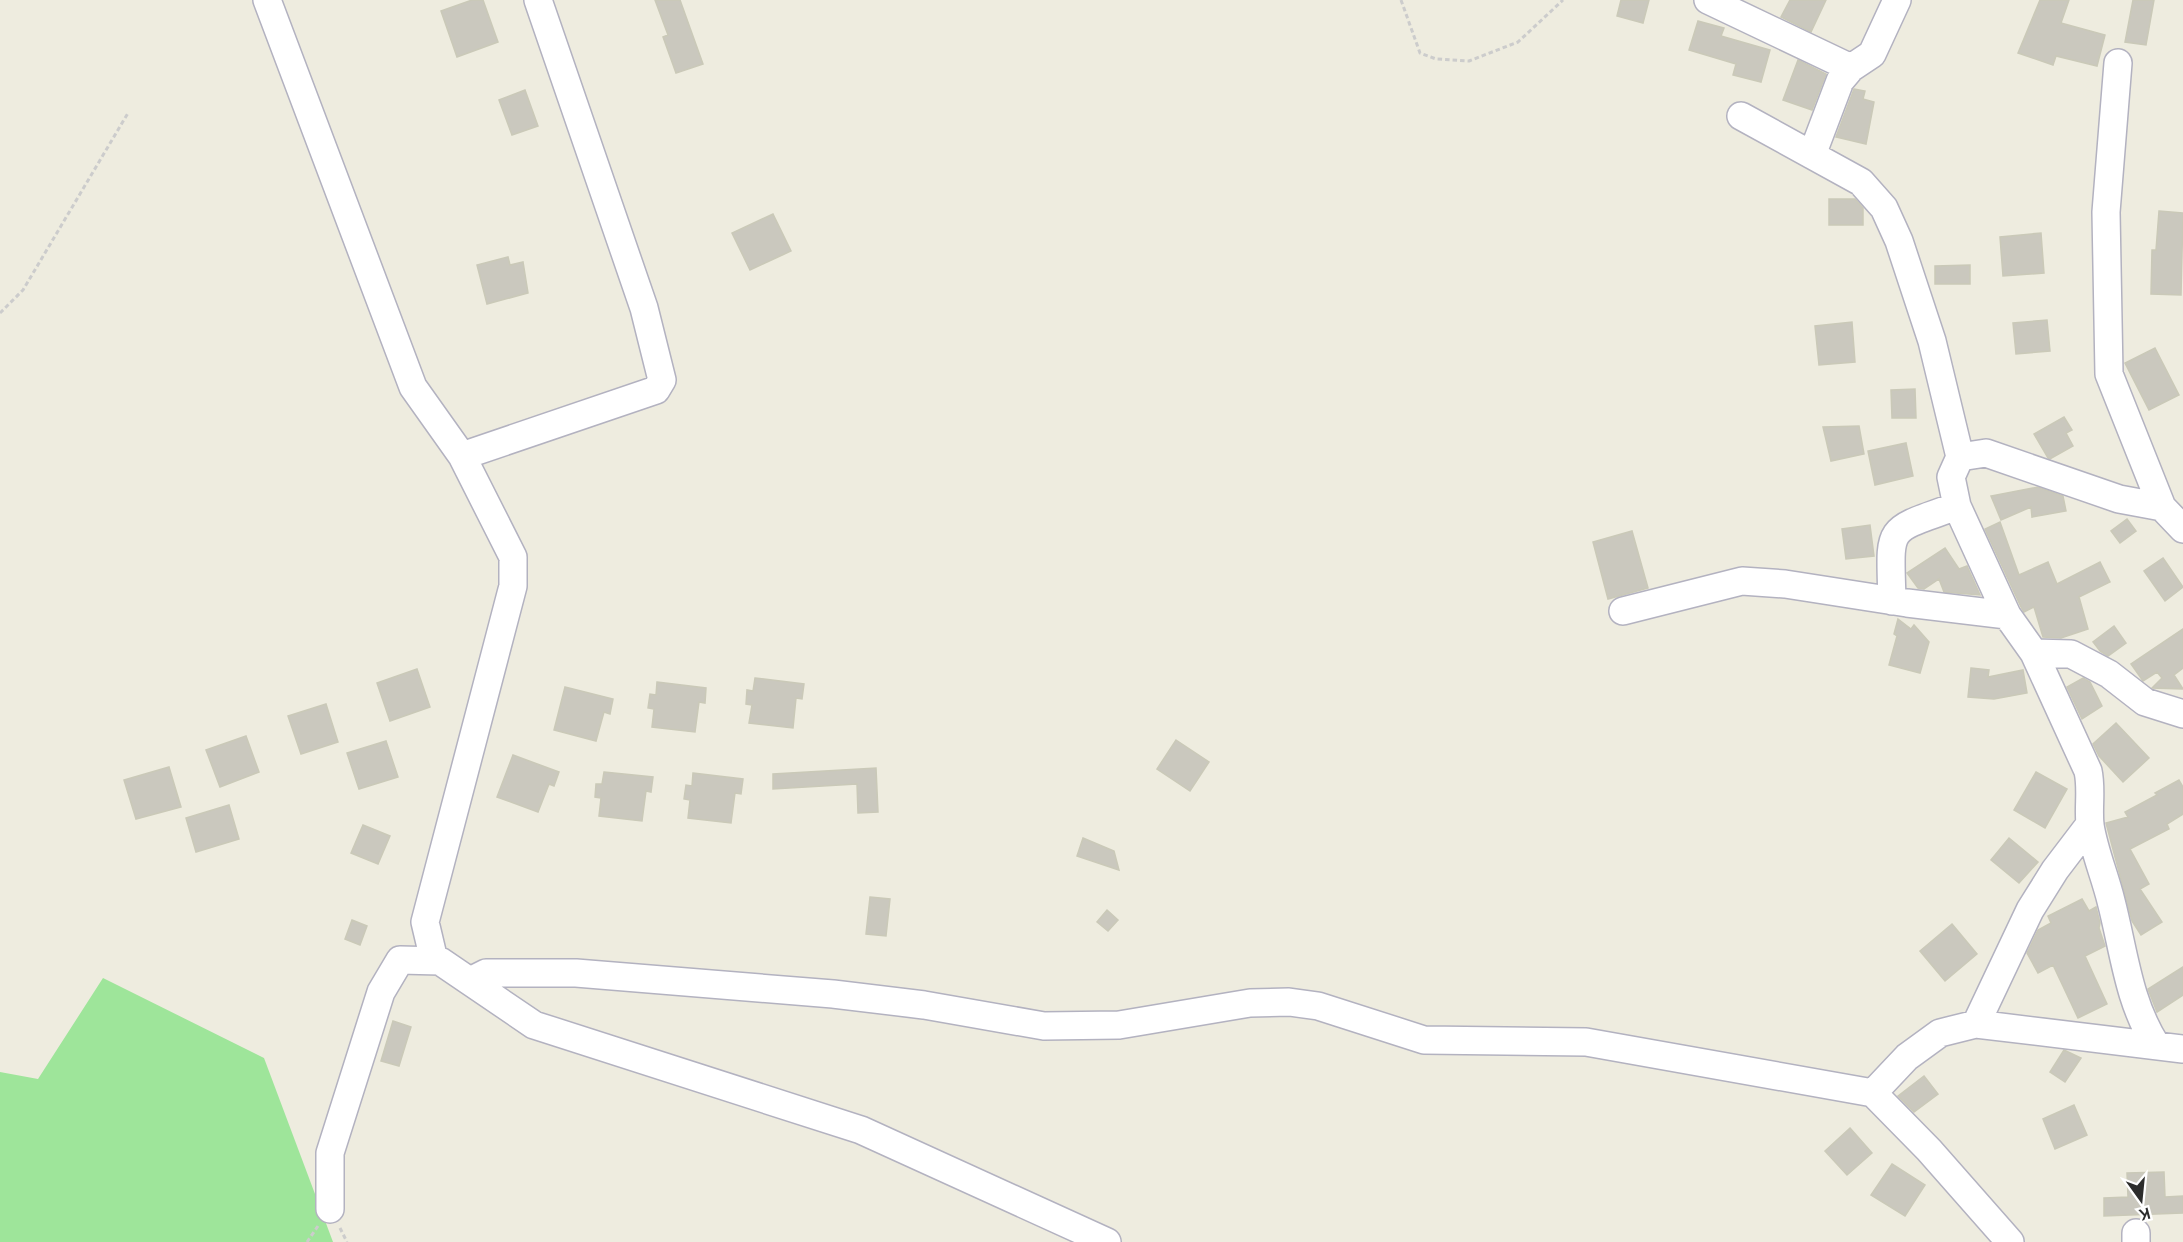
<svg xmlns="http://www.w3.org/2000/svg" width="2183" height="1242" font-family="Overpass,sans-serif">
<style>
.green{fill:#9ee59a}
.building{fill:#cac8be;stroke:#cac9b8;stroke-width:1.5}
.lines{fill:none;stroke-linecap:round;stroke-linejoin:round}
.minor-casing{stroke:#b3b2c0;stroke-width:30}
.path{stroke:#ccc;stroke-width:3;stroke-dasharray:4.5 3;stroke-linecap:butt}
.minor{stroke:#fff;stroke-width:27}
</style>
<rect width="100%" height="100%" fill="#eeecdf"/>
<path class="green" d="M103 978 264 1058 333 1242H0V1072L38 1079Z"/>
<path class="building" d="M472 0H483L498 42 457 57 441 11Z
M655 0H680L703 64 676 73 663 37 668 35Z
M1621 0H1649L1643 23 1617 16Z
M1790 0H1826L1811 32 1781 17Z
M2040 0H2069L2061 23 2105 35 2097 66 2056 56 2053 65 2018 53Z
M2133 0H2154L2146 45 2125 42Z
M1698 21 1724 28 1721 36 1770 50 1761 82 1733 75 1736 64 1689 50Z
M1798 60 1826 74 1812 110 1783 100Z
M1854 89 1865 91 1863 99 1874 102 1866 144 1836 137Z
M525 90 538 126 512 135 499 100Z
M1829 199H1855L1863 208V225H1829Z
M2159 211 2183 213 2181 295 2151 294 2152 250H2156Z
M773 214 791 251 750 270 732 233Z
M2041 233 2044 273 2003 276 2000 237Z
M508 257 510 265 523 262 528 293 487 304 477 265Z
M1970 265V284H1935V266Z
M2047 320 2050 351 2016 354 2013 323Z
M1852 322 1855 362 1819 365 1815 326Z
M2155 348 2179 395 2149 410 2125 363Z
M1915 389 1916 418H1892L1891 390Z
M2064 417 2072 430 2066 433 2073 446 2050 459 2048 458 2034 434Z
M1859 426 1864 454 1831 461 1823 427Z
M1906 443 1913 476 1875 485 1868 451Z
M2038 487 2063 496 2066 511 2032 517 2031 507 2001 520 1991 496Z
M2127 519 2136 531 2120 543 2111 531Z
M2000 522 2019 575 2048 562 2057 584 2100 562 2110 582 2079 597 2088 629 2061 638 2043 637 2034 607 2024 612 2021 607 1985 529Z
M1870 525 1874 556 1846 559 1842 529Z
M1632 531 1648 588 1608 599 1593 542Z
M1945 548 1959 569 1967 566 1980 595 1944 592 1939 579 1924 589 1918 588 1907 573Z
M2163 558 2183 587 2165 601 2144 571Z
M1898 619 1911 629 1914 625 1929 642 1920 673 1889 665 1897 636 1894 634Z
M2114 626 2126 643 2108 656 2100 651 2093 642Z
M2183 629V668L2174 675 2183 689 2152 688 2162 678 2157 672 2143 681 2131 664Z
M1971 668 1989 670 1988 677 2023 670 2027 693 1994 699 1968 697Z
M417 669 430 707 390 721 377 683Z
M755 678 804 684 802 699 796 698 793 728 749 723 752 705 746 704 747 690 753 691Z
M2083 678 2090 682 2102 706 2082 719 2067 687Z
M657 682 706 688 705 703 699 702 695 732 652 727 654 709 648 708 650 694 656 695Z
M565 687 613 699 610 714 604 712 596 741 554 730Z
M326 704 338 742 301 754 288 716Z
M2116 723 2149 758 2123 782 2099 756 2093 744Z
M246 736 259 772 220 787 206 750Z
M1176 740 1209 762 1190 791 1157 769Z
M386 741 398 777 359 789 347 753Z
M513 755 559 772 554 786 549 784 538 812 497 797Z
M169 767 181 807 136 819 124 780Z
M876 768 878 812 858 813 857 784 773 789V774Z
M604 772 653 777 651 792 646 791 642 821 599 816 601 798 595 797 596 784H602Z
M2036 772 2067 789 2045 828 2014 810Z
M693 773 743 779 741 794 735 793 731 823 688 818 690 800 684 799 686 785 692 786Z
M2179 780 2183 787V814L2167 824 2169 829 2130 849 2149 884 2140 889 2162 922 2141 935 2132 921 2106 823 2128 817 2125 812 2157 795 2155 793Z
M229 805 239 839 196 852 186 818Z
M363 825 390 836 378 864 351 853Z
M1083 838 1114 851 1119 870 1077 856Z
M2009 838 2038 862 2019 883 1991 860Z
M870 897 890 899 886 936 866 934Z
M2082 899 2089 911 2096 907 2100 923 2099 928 2105 946 2085 956 2107 1004 2078 1018 2053 965 2038 973 2027 953 2038 930 2051 923 2048 916Z
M1107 910 1118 920 1108 931 1097 922Z
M352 920 367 926 360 945 345 939Z
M1952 924 1977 954 1945 981 1920 951Z
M2183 967V995L2157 1012 2148 989Z
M393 1021 411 1027 399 1066 381 1061Z
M2064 1050 2081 1058 2065 1082 2050 1072Z
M1924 1076 1938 1094 1914 1112 1898 1096Z
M2074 1105 2087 1135 2055 1149 2043 1119Z
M1850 1128 1872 1153 1847 1175 1825 1151Z
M1892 1164 1925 1185 1905 1216 1871 1195Z
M2164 1172 2165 1197 2183 1196V1213L2104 1216V1198L2128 1197 2127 1173Z"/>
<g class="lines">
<g class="minor-casing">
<path id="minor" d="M267 0 413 387 462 456 513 557V586L425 922 434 960
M1708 0 1851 68
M2118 63 2106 212 2109 374 2162 507 2183 529
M1741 116 1861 182 1884 208 1899 241 1932 341 1960 457
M1812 155 1840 81 1851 68 1872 54 1897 0
M462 456 656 390 662 380 644 308 538 0
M1892 601C1890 524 1884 532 1957 506
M1623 611 1742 581 1785 584 1907 603 2007 615
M2034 653 2071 654 2109 674 2145 702 2183 714
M470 981 486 973H576L833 994 924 1005 1044 1026 1119 1025 1250 1003 1289 1002 1318 1006 1424 1040 1586 1042 1873 1093 1929 1150 2010 1242
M1976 1024 2030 910 2055 870 2090 824
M2156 1045C2128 1001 2124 951 2111 901 2105 876 2094 851 2090 825 2088 807 2092 789 2088 771L2034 653 2007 615 1957 506 1951 477 1960 457 1986 453 2119 499 2162 507
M1873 1093 1907 1057 1940 1033 1976 1024 2183 1049
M330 1209V1153L381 992 400 960 440 961 534 1025 861 1130 1107 1242
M2136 1233V1242"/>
</g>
<path class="path" d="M1401 0 1420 53 1436 59 1469 61 1518 42 1563 0
M0 313 23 290 128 113
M340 1228 347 1242
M307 1242 318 1226"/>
<use href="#minor" class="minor"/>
</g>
<g transform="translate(2141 1200) rotate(165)" stroke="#ffffff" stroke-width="4.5" paint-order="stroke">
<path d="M0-4.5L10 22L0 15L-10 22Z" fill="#2c2c2c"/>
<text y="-9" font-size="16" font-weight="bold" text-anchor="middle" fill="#2c2c2c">K</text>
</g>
</svg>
